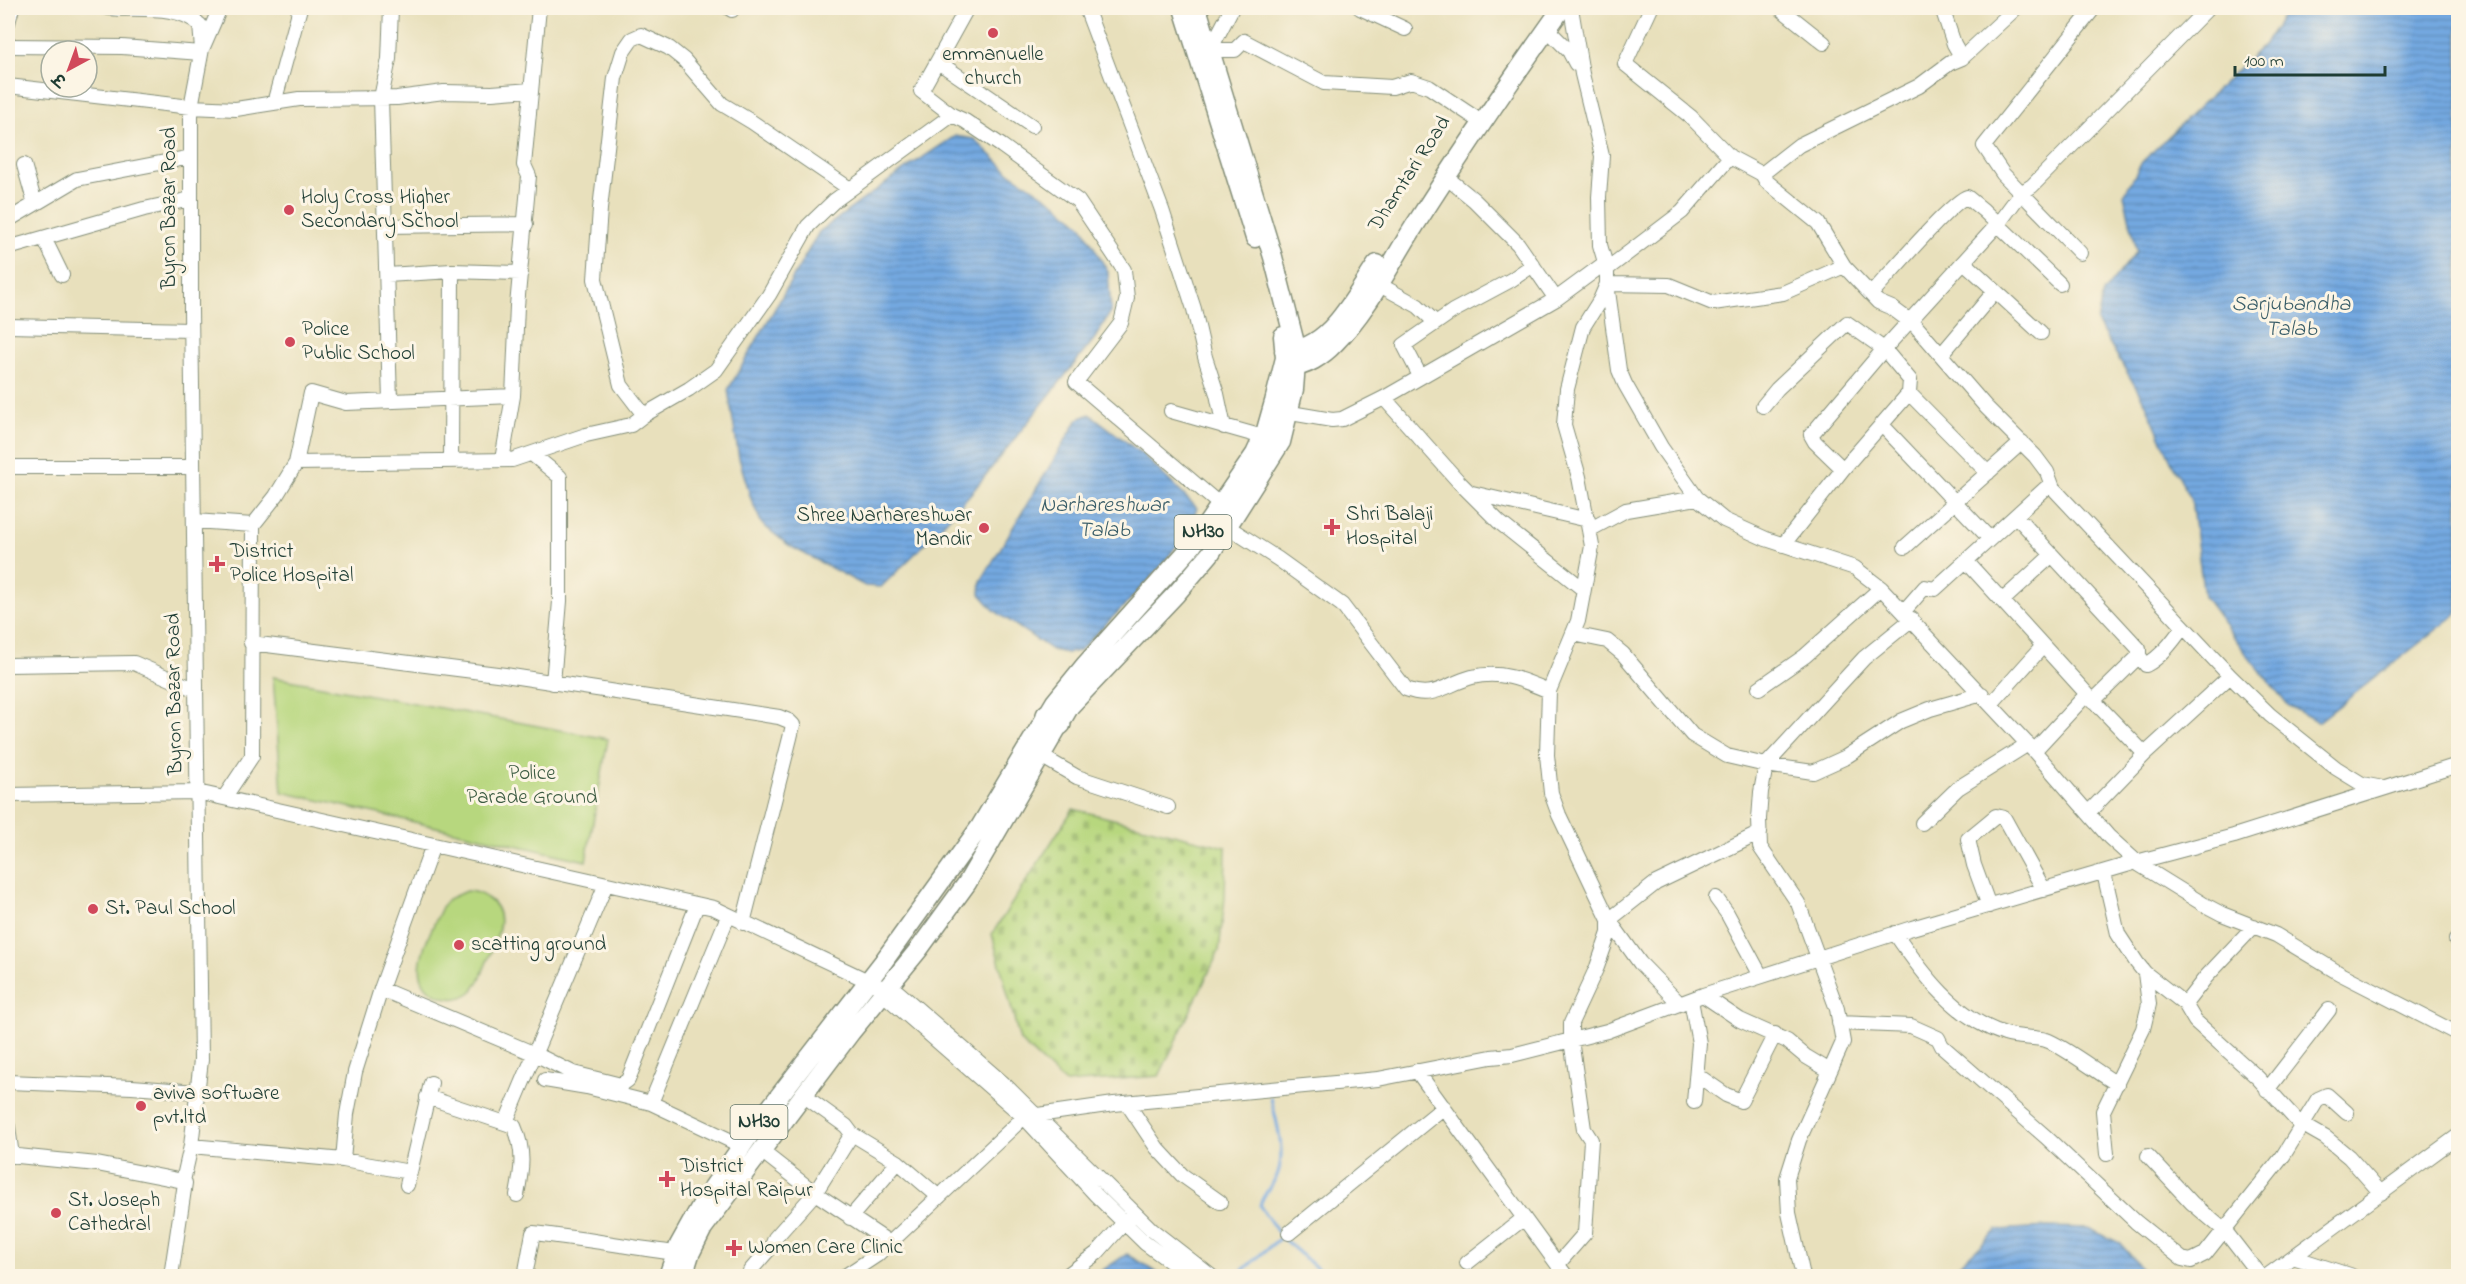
<svg xmlns="http://www.w3.org/2000/svg" width="2466" height="1284" font-family="'Indie Flower','Playpen Sans Deva',sans-serif">
<style>
.cemetery{fill:url(#cemetery-stones);stroke:#6b8a59;stroke-width:1.5}
.park{fill:#b7d77e;stroke:#6b8a59;stroke-width:1.5}
.water{fill:url(#water-rules);stroke:#4a738a;stroke-width:1.5}
.lines{fill:none;stroke-linecap:round;stroke-linejoin:round}
.stream{stroke:#74a9e1;stroke-width:3}
.minor-casing{stroke:#848e78;stroke-width:16}
.major-casing{stroke:#848e78;stroke-width:21}
.highway-casing{stroke:#848e78;stroke-width:24}
.minor{stroke:#fff;stroke-width:14}
.major{stroke:#fff;stroke-width:18}
.highway{stroke:#fff;stroke-width:21}
.poi-dot{fill:#d1495b;stroke:#fcf5e5;stroke-width:2}
.labels{text-anchor:middle;dominant-baseline:central;stroke-width:6;stroke-linejoin:round;paint-order:stroke}
.shield{fill:#fcf5e5;stroke:#617469;stroke-width:1.5}
.shield-label{font-size:20px;font-weight:bold;fill:#1f3d34}
.poi-label{font-size:21px;fill:#1f3d34;stroke:#fcf5e5;text-anchor:start}
.street-label{font-size:21px;fill:#1f3d34;stroke:#fcf5e5}
.park-label{font-size:21px;fill:#3d5c43;stroke:#fcf5e5}
.water-label{font-size:22px;font-style:italic;fill:#395d68;stroke:#fcf5e5}
</style>
<defs>
<pattern id="cemetery-stones" width="16" height="16" patternUnits="userSpaceOnUse" patternTransform="scale(1.5)"><rect width="16" height="16" fill="#b7d77e"/><path d="M2 7V4a2 2 0 0 1 4 0v3zM10 15v-3a2 2 0 0 1 4 0v3z" fill="#9db96e"/></pattern>
<pattern id="water-rules" width="6" height="5" patternUnits="userSpaceOnUse" patternTransform="scale(1.5)"><rect width="6" height="5" fill="#74a9e1"/><path d="M0 2.5h6" fill="none" stroke="#5f8bb7"/></pattern>
</defs>
<rect width="100%" height="100%" fill="#fcf5e5"/>
<filter id="ink" filterUnits="userSpaceOnUse"><feTurbulence type="fractalNoise" baseFrequency=".0167" numOctaves="2"/><feDisplacementMap in="SourceGraphic" scale="12" xChannelSelector="R" yChannelSelector="G"/><feConvolveMatrix kernelMatrix="1 2 1 2 8 2 1 2 1" color-interpolation-filters="sRGB"/></filter>
<filter id="wash" filterUnits="userSpaceOnUse"><feTurbulence type="fractalNoise" baseFrequency=".008" numOctaves="4" result="noise"/><feDisplacementMap in="SourceGraphic" scale="24" xChannelSelector="R" yChannelSelector="G"/><feGaussianBlur stdDeviation="1.35" result="paint"/><feColorMatrix in="noise" values="0 0 0 0 0 0 0 0 0 0 0 0 0 0 0 0 0 1.4 0 .05"/><feComposite in="paint" operator="in"/></filter>
<g filter="url(#wash)">
<rect width="100%" height="100%" fill="#e8e0bc"/>
<path class="cemetery" d="M1073 809 1226 847 1225 897 1219 951 1159 1076 1065 1083 1020 1041 992 934Z"/>
<path class="park" d="M273 677 608 739 586 861 282 792Z
M466 891C474 891 480 893 487 898 512 914 494 943 486 964 482 973 479 986 471 992 462 999 451 1000 441 996 399 982 432 930 443 905L448 899Z"/>
<path class="water" d="M2288 8H2458V613L2318 722 2289 706 2251 660 2204 596 2191 499 2171 461 2146 404 2097 322 2103 293 2137 251 2124 195 2142 162 2264 44Z
M955 136 974 139 1009 172 1057 204 1082 226 1108 272 1111 311 1095 338 973 491 925 544 881 587 865 586 790 546 762 524 751 499 739 458 728 390 819 232 905 169Z
M1090 414 1142 454 1197 508C1175 563 1120 608 1079 651L1067 653 1052 650 995 611 980 594 981 581 1078 419Z
M2047 1227 2088 1228 2120 1243 2148 1276H1947L1997 1230Z
M1127 1254 1163 1276H1094Z"/>
<g class="lines">
<path class="stream" d="M1271 1098C1276 1121 1286 1149 1278 1173 1274 1185 1262 1194 1260 1206L1281 1237 1326 1276
M1236 1276 1281 1237"/>
</g>
</g>
<g filter="url(#ink)">
<g class="lines">
<g class="minor-casing">
<path id="minor" d="M108 8C136 11 178 3 200 25L202 49 191 107V311L201 1060 191 1146 183 1181 185 1183 171 1276
M729 8 732 10
M967 8 921 91 952 115 965 121 1002 146 1078 201 1124 270 1127 298 1121 323 1076 382 1226 510
M1086 8 1162 210 1194 309 1205 357 1217 394 1224 427
M1232 8 1210 50H1235L1244 41 1324 83 1392 87 1411 81 1429 87 1474 117
M1360 8 1405 29
M1651 8 1625 64 1691 117 1730 157 1762 174 1766 181 1818 223 1844 266 1783 293 1713 303 1669 285 1607 284 1619 370 1625 384 1661 447 1697 498 1724 520 1766 539 1855 568 1881 588 2034 751 2109 837 2140 865 2203 904 2222 914 2276 935 2339 973 2458 1034
M1780 8 1824 43
M1942 8 1954 44 1962 58
M8 23 12 8
M1547 29 1569 51 1576 64
M8 46 122 47 201 53
M203 47 220 8
M938 62 1032 126
M8 86 191 107 236 109 299 99 397 98 444 92 492 93 531 90
M274 103 300 8
M24 165 35 204
M1762 174 1799 145 1919 86 1950 63 1962 58 2016 8
M1446 177 1474 200 1518 244 1556 299
M8 220 77 179 191 157
M386 226 526 224
M44 238 62 275
M8 248 144 209 191 199
M2080 253 2003 174 1984 146 2094 8
M1964 262 2041 333
M1844 266 1878 302 1892 308 1915 325 1986 407 2035 456 2047 472 2053 488 2230 676 2270 715 2336 768 2362 784 2383 788
M1607 269 1682 212 1730 157
M387 275 452 271 521 273
M1378 284 1418 306 1436 323
M1872 293C1886 278 1953 200 1967 197L1983 210 2060 284
M8 326 191 330
M1941 355 1995 291
M1420 376 1404 345 1453 311 1511 280 1533 265
M1909 393 1988 473
M513 396 346 403 311 393 296 463 512 460 586 435 631 425 644 415 689 389 716 370 769 295 808 226 834 201 952 115
M1384 398 1459 482 1499 522 1583 589
M390 401 381 98 389 59 391 8
M1763 406 1777 389 1847 323 1884 349 1811 435 1815 442 1843 469
M1171 411 1270 439
M1279 411 1332 420 1342 419 1384 398 1556 299 1605 263
M644 415 621 385 595 279 600 209 615 78 623 52 632 39 641 35 669 48 684 60 722 104 752 122 850 189
M1882 425 1990 539
M532 454 560 477V601L553 683
M451 460 452 271
M502 460 513 396 517 306 529 176 524 165 539 8
M8 467H193
M1472 493 1588 520
M2016 516 2139 649V656L2093 701
M194 521 253 525
M1228 527 1278 559 1342 605 1406 689C1434 700 1446 684 1472 677 1501 670 1523 680 1549 691
M1589 530 1626 510 1697 498
M1783 545 1843 469 1909 393 1910 380 1884 349 1998 224 2021 193 2032 186 2208 8
M1905 547 2022 442
M1966 561 2087 694 2145 754
M2002 601 2052 555
M1904 611 1925 587 1935 589 2046 488H2053
M1573 634 1607 641 1623 654 1692 735 1727 756 1766 765 1813 772 1844 758 1901 721 1930 709 1982 694
M251 643 505 675 779 717 789 721 793 725 790 738 743 923
M2139 656 2146 665C2161 657 2173 641 2183 627
M8 665 134 663 196 690
M1759 688 1805 656 1881 588
M1991 704 2043 646
M2034 751 2087 694
M1041 756 1077 777 1168 807
M8 795 197 792 714 908 885 989 898 992 1003 1083 1152 1230 1211 1276
M224 798 252 756 253 525 276 496 296 463
M2088 813 2145 754 2230 676
M1922 823 1958 788 2028 744
M2104 873 2118 934 2137 963 2145 973 2185 1004 2195 1021 2258 1078 2298 1122 2326 1138 2349 1157 2381 1193
M1716 898 1727 913 1761 976
M1989 906 1974 865 1968 839 1996 816 2004 818 2044 890
M1895 933C1922 973 1956 1019 2005 1034 2018 1038 2033 1037 2046 1040 2062 1045 2100 1074 2117 1084
M2456 940 2458 942
M381 989 535 1054 573 1073 621 1085 628 1080 697 905
M885 989 889 999 1024 1117 1096 1195 1145 1243 1190 1276
M1703 995 1740 1020 1787 1041 1805 1056 1830 1071
M1691 1000 1699 1043 1694 1102
M1680 1004 1640 963 1609 920 1656 883 1760 833
M2185 1004 2206 977 2254 926
M1839 1023 1911 1026 1938 1038 1942 1046 2046 1137 2136 1222 2182 1259 2191 1261 2205 1254 2283 1156 2318 1099 2327 1095 2347 1113
M1417 1071 1566 1276
M1697 1075 1726 1095 1741 1101 1775 1034
M545 1080 587 1087 651 1103 742 1146
M8 1082 132 1087 197 1092
M2267 1090 2329 1010
M803 1095 846 1126 852 1134 898 1162 939 1197
M427 1097 514 1126C525 1151 522 1169 517 1195
M651 1103 728 916
M1127 1103 1157 1148 1182 1175 1220 1202
M506 1122 606 884
M8 1127 12 1156
M191 1146 343 1160 410 1172
M760 1150 815 1193 890 1243
M2107 1154 2103 1111 2143 1029 2149 1004 2145 973
M8 1155 97 1164 183 1181
M2148 1156 2192 1203 2225 1231 2260 1276
M343 1160 347 1114 355 1072 381 989 433 845
M407 1185 431 1083
M850 1218 898 1162
M1289 1233 1444 1107
M2293 1257 2352 1276
M1467 1263 1524 1218
M1558 1264 1585 1233 1591 1140 1584 1129 1571 1040V1023L1597 967 1609 933V920L1559 815 1551 793 1547 755 1549 691 1578 621 1592 546 1579 477 1564 425 1567 389 1583 327 1600 300 1607 284V269L1600 245 1599 197 1602 156 1582 74 1571 8
M750 1271 772 1246 775 1238 815 1193 852 1134
M525 1276 533 1233C581 1238 628 1247 676 1253
M845 1276 877 1255 1024 1117 1114 1104 1378 1079 1491 1057 1512 1055 1607 1031 1703 995 1912 928 2140 861 2234 836 2458 765
M1066 1276 1097 1253 1130 1216
M1803 1276 1789 1213 1787 1178 1799 1140 1843 1042 1837 1009 1798 903 1760 847 1759 819 1761 792 1766 765 1864 658 1912 619
M2267 1276 2458 1136"/>
</g>
<g class="major-casing">
<path id="major" d="M1183 8 1255 238
M1284 351C1330 351 1354 297 1377 264
M1288 368C1306 367 1323 356 1335 343 1370 308 1392 260 1419 219 1465 147 1513 77 1562 8
M668 1276 679 1245 704 1200 756 1126 883 962 980 827 1055 702 1086 664 1192 546 1255 454 1266 430 1274 402 1285 358 1283 336
M683 1276 690 1254 703 1228 851 1032 919 949 967 883 1070 706 1176 594 1210 554 1281 442 1294 389 1297 351 1273 257 1197 8"/>
</g>
<g class="highway-casing">
<path id="highway" d="M1047 715 1060 724"/>
</g>
<use href="#minor" class="minor"/>
<use href="#major" class="major"/>
<use href="#highway" class="highway"/>
</g>
</g>
<g class="poi-dot">
<circle cx="993" cy="33" r="6"/>
<circle cx="289" cy="210" r="6"/>
<circle cx="290" cy="342" r="6"/>
<path d="M1329 518h6v6h6v6h-6v6h-6v-6h-6v-6h6z"/>
<circle cx="984" cy="528" r="6"/>
<path d="M214 555h6v6h6v6h-6v6h-6v-6h-6v-6h6z"/>
<circle cx="93" cy="909" r="6"/>
<circle cx="459" cy="945" r="6"/>
<circle cx="141" cy="1106" r="6"/>
<path d="M664 1170h6v6h6v6h-6v6h-6v-6h-6v-6h6z"/>
<circle cx="56" cy="1213" r="6"/>
<path d="M731 1239h6v6h6v6h-6v6h-6v-6h-6v-6h6z"/>
</g>
<g class="labels">
<g class="shield">
<rect x="1174.5" y="515" width="57" height="34" rx="4.5"/>
<rect x="730.5" y="1105" width="57" height="34" rx="4.5"/>
</g>
<g class="shield-label">
<text x="1203" y="532">NH30</text>
<text x="759" y="1122">NH30</text>
</g>
<g class="poi-label">
<text x="993" y="55" text-anchor="middle">emmanuelle<tspan x="993" dy="24">church</tspan></text>
<text x="301" y="198">Holy Cross Higher<tspan x="301" dy="24">Secondary School</tspan></text>
<text x="302" y="330">Police<tspan x="302" dy="24">Public School</tspan></text>
<text x="1346" y="515">Shri Balaji<tspan x="1346" dy="24">Hospital</tspan></text>
<text x="972" y="516" text-anchor="end">Shree Narhareshwar<tspan x="972" dy="24">Mandir</tspan></text>
<text x="230" y="552">District<tspan x="230" dy="24">Police Hospital</tspan></text>
<text x="105" y="909">St. Paul School</text>
<text x="471" y="945">scatting ground</text>
<text x="153" y="1094">aviva software<tspan x="153" dy="24">pvt.ltd</tspan></text>
<text x="680" y="1167">District<tspan x="680" dy="24">Hospital Raipur</tspan></text>
<text x="68" y="1201">St. Joseph<tspan x="68" dy="24">Cathedral</tspan></text>
<text x="748" y="1248">Women Care Clinic</text>
</g>
<g class="street-label">
<text transform="translate(1410 174) rotate(-57)">Dhamtari Road</text>
<text transform="translate(170 208) rotate(-90)">Byron Bazar Road</text>
<text transform="translate(175 694) rotate(-91)">Byron Bazar Road</text>
</g>
<g class="park-label">
<text x="532" y="774">Police<tspan x="532" dy="24">Parade Ground</tspan></text>
</g>
<g class="water-label">
<text x="2291" y="305">Sarjubandha<tspan x="2291" dy="25">Talab</tspan></text>
<text x="1104" y="506">Narhareshwar<tspan x="1104" dy="25">Talab</tspan></text>
</g>
</g>
<rect width="2466" height="1284" fill="none" stroke="#fcf5e5" stroke-width="30"/>
<g transform="translate(69 69) rotate(221)"><circle r="28" fill="#fcf5e5" stroke="#a4ab9e" stroke-width="1.5"/>
<path d="M0-4.5L10 22L0 15L-10 22Z" fill="#d1495b"/>
<text y="-9" font-size="16" font-weight="bold" text-anchor="middle" fill="#1f3d34">उ</text>
</g>
<path d="M2235 66v9h150v-9" fill="none" stroke="#1f3d34" stroke-width="3"/>
<text x="2244" y="66" font-size="18" fill="#1f3d34" stroke="#fcf5e5" stroke-width="4.5" paint-order="stroke">100 m</text>
</svg>
